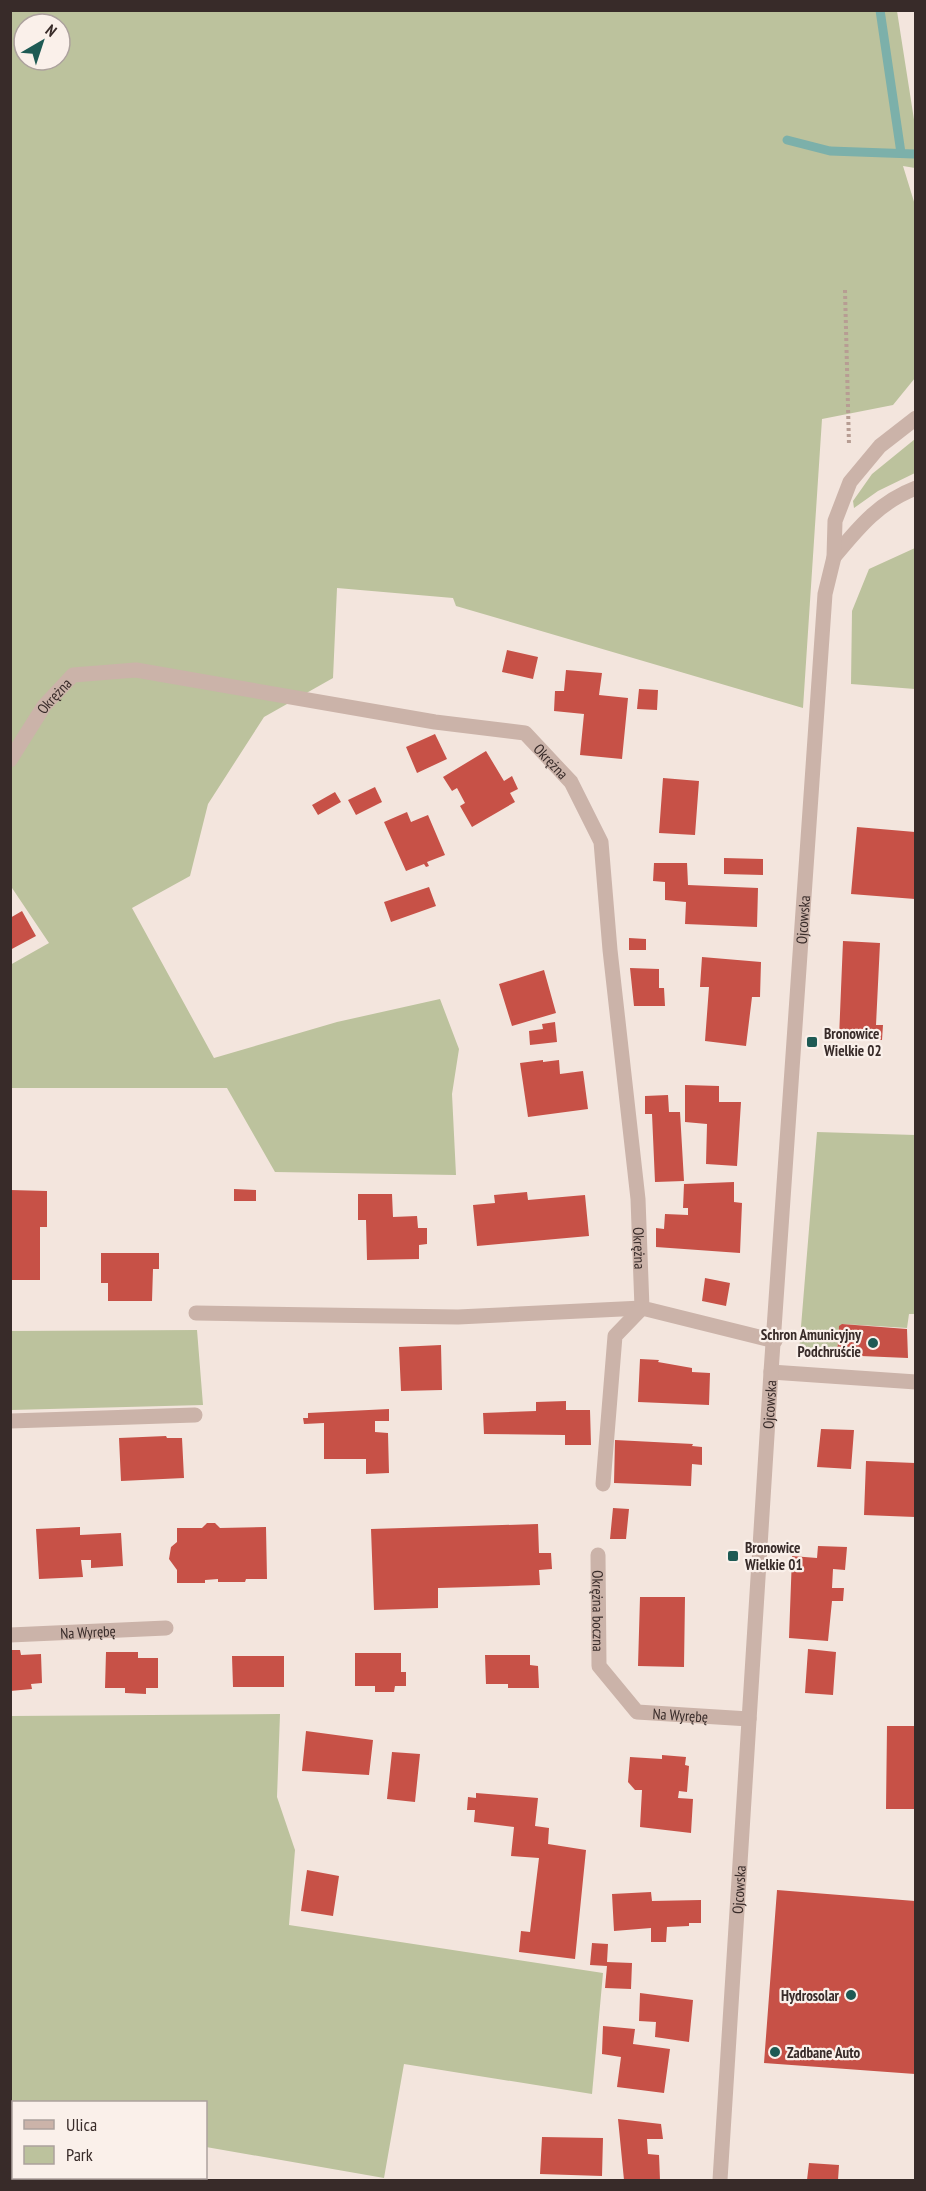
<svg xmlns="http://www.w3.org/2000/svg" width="926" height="2191" font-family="'PT Sans Narrow',sans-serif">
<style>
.green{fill:#bcc29d;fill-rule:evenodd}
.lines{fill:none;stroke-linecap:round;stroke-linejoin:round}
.stream{stroke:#7cb0aa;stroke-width:9}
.building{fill:#c75147}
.path{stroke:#b79d93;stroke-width:4;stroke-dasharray:3 3;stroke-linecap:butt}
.service{stroke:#cbb3a9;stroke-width:15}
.minor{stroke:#cbb3a9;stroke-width:15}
.tertiary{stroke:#cbb3a9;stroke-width:15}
.poi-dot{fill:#1e5a54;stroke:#faf0ea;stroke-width:2}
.labels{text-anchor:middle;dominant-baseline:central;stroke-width:4.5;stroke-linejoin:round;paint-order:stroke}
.street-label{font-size:15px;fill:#382b29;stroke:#faf0ea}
.poi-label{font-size:15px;font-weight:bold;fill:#382b29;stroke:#faf0ea;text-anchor:start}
</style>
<rect width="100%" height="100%" fill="#f3e5dd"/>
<path class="green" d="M11 11H897L915 126V168L903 166 915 205V378L893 405 822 419 803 708 456 606 453 598 337 588 333 678 264 717 208 804 190 876 132 908 214 1058 337 1022 440 999 459 1049 452 1094 456 1175 275 1172 227 1088H11L10 965 49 943 10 885ZM24 24H60V60H24Z
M915 439V473L878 491 854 508 853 501 872 474Z
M915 548V689L851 684 852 611 869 569Z
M817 1132 915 1135V1314H909L907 1328 843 1324 839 1327 837 1353 799 1351Z
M197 1330 203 1405 11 1410V1331Z
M280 1714 277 1797 295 1850 289 1925 603 1973 592 2094 404 2064 384 2178 206 2147V2102H14V2178H33L34 2180H11V1716Z"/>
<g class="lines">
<path class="stream" d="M880 10 901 153
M787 140 830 151 914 154"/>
</g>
<path class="building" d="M507 650 538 657 533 679 502 672Z
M566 670 602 673 599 695 628 698 622 759 580 755 584 714 554 711 555 691H564Z
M639 689 658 690 657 710 637 709Z
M435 734 447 759 417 773 406 747Z
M486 751 504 781 512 776 518 789 510 793 515 802 472 827 460 806 465 803 457 788 452 791 443 777Z
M663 778 699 781 695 835 659 833Z
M375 787 382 802 356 815 348 800Z
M335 792 341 802 318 815 312 805Z
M407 812 411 822 428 815 445 855 427 862 429 866 426 867 424 864 406 871 384 822Z
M857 827 915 832V899L851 894Z
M724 858 763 859V875L724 874Z
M654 863H687L688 885 758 888 757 927 685 924 686 902 665 900V882L653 881Z
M429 887 436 906 391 922 384 902Z
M22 911 36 936 10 950V918Z
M629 938 646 939V950H629Z
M843 941 880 943 876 1025H883L882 1040 839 1038Z
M702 957 761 962 760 997H752L746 1046 705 1041 709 987H700Z
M630 968 659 969V988H664L665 1006H634Z
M544 970 556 1013 512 1026 499 984Z
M555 1022 557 1042 530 1045 529 1031 543 1029 542 1024Z
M543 1060V1062L559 1060 560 1074 583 1071 588 1109 528 1117 520 1063Z
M685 1085 719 1086V1102H741L737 1166 706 1164 707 1124 685 1122Z
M668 1095 669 1112H680L684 1181 655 1182 652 1114H645V1096Z
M734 1182V1202L742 1203 740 1253 656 1247V1228L664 1229 665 1214 688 1215V1208H683L684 1184Z
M234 1189 256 1190V1201H234Z
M10 1190 47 1191V1227H40V1280H10Z
M527 1192 528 1200 585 1195 589 1236 477 1246 473 1205 495 1203 494 1195Z
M358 1194H392L393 1217 417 1216 418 1228H427V1244L419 1245V1259L367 1260 366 1220H358Z
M101 1253H159V1269H153L152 1301H108V1283H101Z
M705 1278 730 1283 726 1306 702 1301Z
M842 1324 907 1329 908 1358 837 1355 839 1326Z
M441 1345 442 1390 401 1391 399 1347Z
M640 1359 659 1360 658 1362 692 1368V1372L710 1373 709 1405 638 1402Z
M566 1401V1410H590L591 1445H565V1435L484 1434 483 1413 536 1411V1402Z
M389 1409V1421H375V1432L388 1433 389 1473 366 1474V1459H324V1423L304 1424 303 1418H308V1413Z
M821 1429 854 1430 851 1469 817 1467Z
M166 1436 167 1438H182L184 1478 121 1481 119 1438Z
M615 1440 693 1444 692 1446 702 1447V1465L692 1464 691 1486 614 1483Z
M866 1461 915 1463V1517L864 1515Z
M613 1508 629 1509 626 1539H610Z
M207 1523H215L220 1528 266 1527 267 1579H246L245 1582H218V1579L205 1580V1583H177V1570L169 1559 171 1547 177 1542V1528H202Z
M538 1524 539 1553H551L552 1569 539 1570 540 1585 438 1588V1608L374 1610 371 1529Z
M80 1527V1535L121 1533 123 1566 91 1568V1560H81L83 1577 39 1579 36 1529Z
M818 1546 847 1547 845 1570 833 1569 832 1588H844L843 1601H832L828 1641 789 1638 792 1556 817 1558Z
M640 1597H685L684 1667 638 1666Z
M808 1649 836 1652 833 1695 805 1693Z
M10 1650H20L21 1655 41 1654 42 1683 31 1684 32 1689 10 1691Z
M106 1652H138V1658H158V1688H146V1694L125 1693V1688H105Z
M355 1653H401V1672H406V1686H395L394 1692H375V1686H355Z
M485 1655H530V1665L538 1666 539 1688H508V1684H486Z
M232 1656H284V1687H233Z
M887 1726H915V1809H886Z
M306 1731 373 1740 369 1775 302 1771Z
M392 1752 420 1754 415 1802 387 1799Z
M662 1755 686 1757 685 1765 689 1766 687 1792 679 1791 678 1798 693 1799 691 1833 640 1827 642 1790H635L628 1782 630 1757 662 1759Z
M476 1793 538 1798 535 1826 549 1828 548 1844 586 1850 575 1959 519 1952 521 1931 530 1932 539 1858 511 1856 514 1827 474 1822 475 1810H467L468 1797 476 1798Z
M307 1870 339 1876 333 1916 301 1911Z
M777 1890 915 1901V2074L764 2063Z
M651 1892 652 1901 701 1900V1923H689V1926L667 1927 666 1942H651V1928L614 1931 612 1894Z
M592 1943 608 1944 607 1962 632 1963 631 1989 605 1988 607 1966 590 1965Z
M640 1993 693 2000 689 2042 655 2037 656 2022 639 2021Z
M603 2026 635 2029 633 2044 670 2049 664 2093 617 2087 621 2057 602 2054Z
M618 2119 661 2124 663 2139H647L648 2154 659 2155 660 2180H624Z
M542 2137 603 2138 602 2176 540 2174Z
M809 2163 839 2165 838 2180H807Z"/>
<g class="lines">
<path class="path" d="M845 290 849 445"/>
<path class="service" d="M196 1313 458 1317 642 1308
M771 1372 916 1382
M10 1421 195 1415"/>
<g class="minor">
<path id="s1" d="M10 760 44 706 73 675 136 670 435 722 525 733 571 782 601 842 610 950 638 1199 642 1308 775 1341"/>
<path d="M603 1484 615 1336 642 1308"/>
<path id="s2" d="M598 1555 599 1666 637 1712 749 1719"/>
<path id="s3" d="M10 1635 166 1628"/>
</g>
<g class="tertiary">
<path d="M834 557C858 528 879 502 916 488"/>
<path id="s4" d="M720 2180 771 1372 825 594 834 557 835 521 850 482 880 446 916 418"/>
</g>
</g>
<g class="poi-dot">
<rect x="806" y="1036" width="12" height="12" rx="3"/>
<circle cx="873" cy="1343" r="6"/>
<rect x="727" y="1550" width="12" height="12" rx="3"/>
<circle cx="851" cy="1995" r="6"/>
<circle cx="775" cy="2052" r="6"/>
</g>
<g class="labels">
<g class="street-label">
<text stroke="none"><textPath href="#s1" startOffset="78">Okrężna</textPath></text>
<text stroke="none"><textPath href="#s1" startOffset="602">Okrężna</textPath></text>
<text stroke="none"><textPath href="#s4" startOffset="1263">Ojcowska</textPath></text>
<text stroke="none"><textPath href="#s1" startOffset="1106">Okrężna</textPath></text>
<text stroke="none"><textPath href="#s4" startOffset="777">Ojcowska</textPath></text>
<text stroke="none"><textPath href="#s2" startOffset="56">Okrężna boczna</textPath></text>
<text stroke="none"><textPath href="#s3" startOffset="78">Na Wyrębę</textPath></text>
<text stroke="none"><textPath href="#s2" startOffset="214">Na Wyrębę</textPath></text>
<text stroke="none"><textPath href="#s4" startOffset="291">Ojcowska</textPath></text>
</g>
<g class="poi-label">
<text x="824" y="1033">Bronowice<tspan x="824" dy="17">Wielkie 02</tspan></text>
<text x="861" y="1334" text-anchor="end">Schron Amunicyjny<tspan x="861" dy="17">Podchruście</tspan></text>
<text x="745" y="1547">Bronowice<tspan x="745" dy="17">Wielkie 01</tspan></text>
<text x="839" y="1995" text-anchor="end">Hydrosolar</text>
<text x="787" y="2052">Zadbane Auto</text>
</g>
</g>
<rect width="926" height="2191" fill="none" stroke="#382b29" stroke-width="24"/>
<rect x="12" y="2101" width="195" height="78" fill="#faf0ea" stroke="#aca19d" stroke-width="1.5"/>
<rect x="24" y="2120" width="30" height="9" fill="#cbb3a9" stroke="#aca19d" stroke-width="1.5"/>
<text x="66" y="2131" font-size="18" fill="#382b29">Ulica</text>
<rect x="24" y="2146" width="30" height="18" fill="#bcc29d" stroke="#aca19d" stroke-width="1.5"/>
<text x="66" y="2161" font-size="18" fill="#382b29">Park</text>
<g transform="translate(42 42) rotate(39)"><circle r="28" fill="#faf0ea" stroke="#aca19d" stroke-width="1.5"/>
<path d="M0-4.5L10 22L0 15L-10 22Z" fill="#1e5a54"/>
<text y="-9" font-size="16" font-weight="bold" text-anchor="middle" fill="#382b29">N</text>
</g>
</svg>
